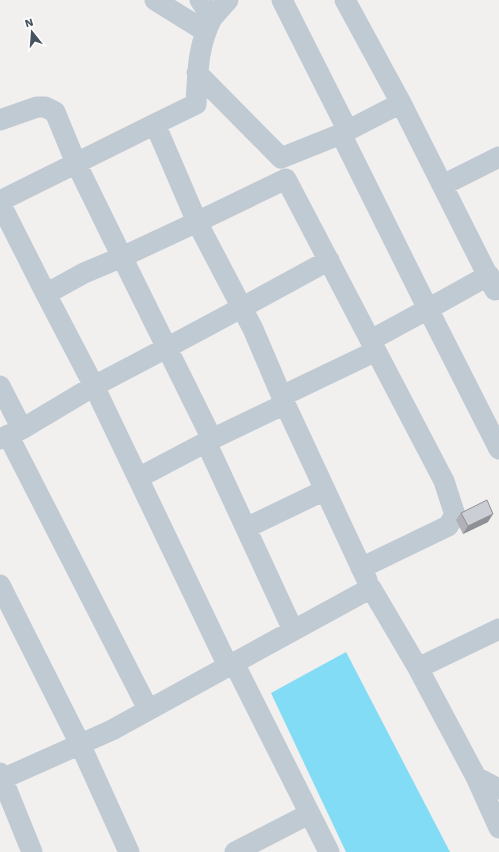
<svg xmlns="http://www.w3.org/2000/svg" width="499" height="852" font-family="'Work Sans',sans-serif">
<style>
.water{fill:#83dcf5}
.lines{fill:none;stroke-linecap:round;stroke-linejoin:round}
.minor{stroke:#bfcad3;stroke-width:21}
.wall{fill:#afb1b7}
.shaded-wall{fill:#8e9095}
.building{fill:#cbced5;stroke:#8e9095}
</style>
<rect width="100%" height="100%" fill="#f2efef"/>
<path class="water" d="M346 652 450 852H346L271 693Z"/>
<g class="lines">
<path class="minor" d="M155 0 205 31
M200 0 212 18 228 0
M282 0 348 131
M345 0 401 103 495 290 499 288
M212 18C197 48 198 72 196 104L155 124 197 222 286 179 444 481 455 515 448 526 361 568
M197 73 281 158 341 134 401 103
M0 120 37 107H45L55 112 76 163 122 257 197 222 253 329 285 404 212 439
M341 134 428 309 489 275
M443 185 499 157
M0 201 155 124
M0 203 46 294
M371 340 428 309 499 449
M0 386 22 429
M282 396 376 351
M285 404 367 580
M8 435 148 709
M0 439 22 429 94 386 138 478
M206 442 293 630
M246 528 325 490
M0 585 80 744 129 852
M228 666 138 478 212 439 122 257 84 273 46 294 94 386C173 345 251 303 329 260
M0 773 32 852
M476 777 418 668 499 629
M0 780 112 730 234 663
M499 789 476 777 499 828
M235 852 309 814
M329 852 234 663 371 588 418 668"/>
</g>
<path class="wall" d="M461 513 488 522 463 534 456 520Z"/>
<path class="shaded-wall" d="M493 514 488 522 463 534 468 526Z"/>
<path class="building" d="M487 500 493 514 468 526 461 513Z"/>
<g transform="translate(32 32) rotate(343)" stroke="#ffffff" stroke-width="3" paint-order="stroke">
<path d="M0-3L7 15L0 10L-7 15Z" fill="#46535f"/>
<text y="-6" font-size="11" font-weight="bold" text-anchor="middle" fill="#46535f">N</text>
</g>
</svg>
